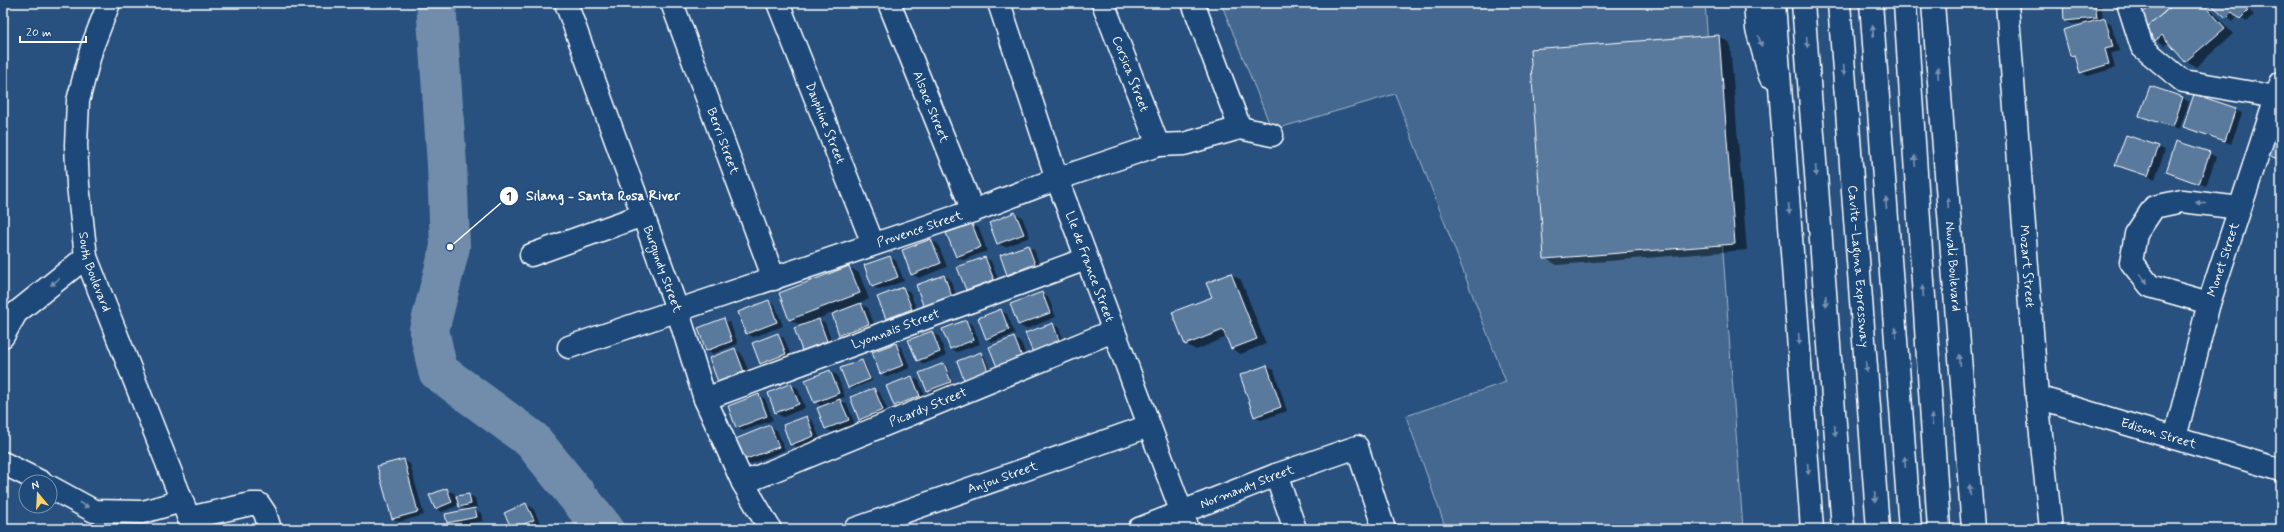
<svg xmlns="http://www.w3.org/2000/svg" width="2284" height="532" font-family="Mynerve,sans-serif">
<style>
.green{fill:#446890;stroke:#a2b4c8}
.shadow{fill:#0007}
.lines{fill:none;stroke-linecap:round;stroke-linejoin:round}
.river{stroke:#718dab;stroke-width:40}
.building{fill:#5a7a9d;stroke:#fff}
.minor-casing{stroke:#fff;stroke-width:25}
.major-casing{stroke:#fff;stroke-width:25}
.highway-casing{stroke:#fff;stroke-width:25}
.minor{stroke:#1f4a7a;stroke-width:22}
.major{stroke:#1f4a7a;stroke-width:22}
.highway{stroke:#1f4a7a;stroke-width:22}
.oneway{fill:#7992af}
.labels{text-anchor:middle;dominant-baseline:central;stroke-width:3;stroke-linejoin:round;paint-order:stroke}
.street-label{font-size:13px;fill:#fff;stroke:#1f4a7a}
.leader{fill:none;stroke:#fff;stroke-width:1.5}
.callout-dot{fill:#fff;stroke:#1f4a7a;stroke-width:1.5}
.mark-label{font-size:12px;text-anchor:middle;font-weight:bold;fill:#111}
.callout-label{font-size:14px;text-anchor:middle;font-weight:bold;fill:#fff;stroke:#1f4a7a;stroke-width:3;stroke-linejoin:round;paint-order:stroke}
</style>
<rect width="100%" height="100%" fill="#28517f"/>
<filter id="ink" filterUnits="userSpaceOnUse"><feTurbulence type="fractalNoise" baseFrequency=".025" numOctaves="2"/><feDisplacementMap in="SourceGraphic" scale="8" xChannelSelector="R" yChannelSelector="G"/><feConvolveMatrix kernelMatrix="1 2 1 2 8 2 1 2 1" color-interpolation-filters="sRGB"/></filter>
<g filter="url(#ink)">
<path class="green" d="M1221 3H1705L1743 529H1446L1406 416 1506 382 1395 94 1272 130Z"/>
<path class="shadow" d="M2064 3H2101L2103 20 2111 23 2119 51 2111 53 2115 68 2088 76 2081 72 2078 59 2071 56 2088 23 2072 24 2065 20Z
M2150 3H2206L2233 34 2196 67 2186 61 2170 42 2165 45 2156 40 2139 18 2153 6Z
M2212 3H2252L2247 8 2254 15 2247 22 2238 16 2233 21Z
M1718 36 1730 43 1747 250 1557 265 1545 258Z
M2195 95 2242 113 2231 144 2184 126Z
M2183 98 2189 102 2179 130 2141 115Z
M2281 123V161L2263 153Z
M2158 147 2165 150 2155 179 2116 164Z
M2209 153 2216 157 2206 186 2167 172Z
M1015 213 1022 217 1030 237 1005 247 998 243Z
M972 225 979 228 987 251 963 260 956 257Z
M931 240 938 244 947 267 919 278 912 274Z
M1028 246 1034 250 1041 268 1015 278 1008 274Z
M890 257 896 261 904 281 880 290 873 287 865 266Z
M985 258 991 261 1000 284 974 294 967 290 959 268Z
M849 267 859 273 869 299 817 319 825 323 833 345 810 354 803 350 802 326 790 320 780 294Z
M1231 274 1241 280 1266 344 1241 354 1231 348 1227 337 1196 350 1186 344 1213 298Z
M944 276 950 279 958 300 932 311Z
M903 288 910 292 918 313 894 322 887 319Z
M1042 293 1048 297 1056 317 1026 329 1019 325 1011 304Z
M768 301 775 305 783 326 754 337 747 334 739 312Z
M861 304 868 308 875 327 847 338 840 335Z
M1000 310 1007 314 1015 334 993 342 987 339Z
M724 320 730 323 738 344 713 354 707 350Z
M966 321 973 325 980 344 957 352 951 349Z
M1053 324 1059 328 1066 346 1026 334Z
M932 332 939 336 946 356 924 364 917 360Z
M778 334 784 338 792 358 768 367 761 364 753 343Z
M1014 339 1021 342 1028 361 1004 370Z
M896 344 902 348 910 368 887 377 881 373Z
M735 349 741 353 750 375 725 385 719 381Z
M981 353 984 355 991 372 968 381 965 380Z
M862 361 865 363 872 381 852 389 849 387Z
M944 364 947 366 953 383 931 392 928 390Z
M1267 366 1274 370 1287 411 1261 420 1255 416Z
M830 371 837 375 845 397 839 399 847 404 855 424 832 432 826 429 823 407 815 402Z
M912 377 919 381 926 399 901 409 894 405Z
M791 385 798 388 805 408 783 417 776 413 769 393Z
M874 389 880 393 889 414 866 423 860 419Z
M759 395 765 399 773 420 743 431 737 428Z
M807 417 813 421 820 439 798 448 791 444Z
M770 427 777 430 785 450 748 465 742 461Z
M404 460 410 464 424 515 399 522 392 518Z
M447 490 454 493 458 505 469 495 475 498 477 508 474 509 481 513 483 521 454 526 448 523 466 510 459 505 442 512 435 508Z
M526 504 533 508 541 525 549 529H537L536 526 529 529H513L506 514Z
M481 526 486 529H472Z"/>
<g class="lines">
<path class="river" d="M436 3 447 165 450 247 429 330 438 371 532 440 604 529"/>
</g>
<path class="building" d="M2063 3H2095L2097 18 2064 21Z
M2148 3H2175L2146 28 2137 18 2151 6Z
M2175 3H2203L2225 28 2185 62 2162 35 2155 41 2145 29Z
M2210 3H2242L2248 11 2240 19 2232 12 2226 18Z
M2105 18 2113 47 2105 49 2109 64 2080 73 2075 55 2070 56 2063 30Z
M1719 35 1735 244 1544 259 1530 49Z
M2150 86 2183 97 2173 127 2139 116Z
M2194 94 2236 108 2225 141 2183 127Z
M2273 119 2281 122V167L2279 166 2281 160 2261 153Z
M2126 135 2159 146 2148 176 2115 165Z
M2176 141 2210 152 2199 184 2166 172Z
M1015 212 1024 234 997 244 989 223Z
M972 224 981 247 956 257 946 233Z
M931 239 941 263 911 275 902 250Z
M1028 245 1035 264 1007 275 1000 255Z
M890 256 898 277 872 287 864 265Z
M985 257 994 280 966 290 957 267Z
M849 266 860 293 789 320 779 293Z
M1231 273 1257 339 1231 349 1223 330 1185 345 1172 312 1212 297 1206 283Z
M944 275 952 297 924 308 916 285Z
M903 287 912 309 886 319 877 297Z
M1042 292 1050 313 1018 325 1010 304Z
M769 300 777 322 746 334 738 312Z
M861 303 869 324 839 335 832 314Z
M1001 309 1009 330 986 339 978 318Z
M724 318 732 341 706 351 698 328Z
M819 319 827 341 802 351 794 328Z
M966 320 974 340 950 349 942 329Z
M1053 323 1060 343 1033 353 1025 333Z
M932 331 940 352 917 361 908 340Z
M778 333 786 354 760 364 752 343Z
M1014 337 1022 357 997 367 989 347Z
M896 343 904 365 880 374 872 352Z
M735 348 744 372 718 382 709 358Z
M981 352 988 371 964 380 957 361Z
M862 360 870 379 848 388 840 368Z
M944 363 951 382 927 391 919 373Z
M1267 365 1281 407 1254 417 1240 375Z
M830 370 839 393 814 403 805 380Z
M912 376 920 396 894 406 886 386Z
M791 383 799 404 775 413 768 393Z
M874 388 883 410 859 420 850 397Z
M759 394 767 416 736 428 728 406Z
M840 399 849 420 825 429 817 408Z
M807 416 814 436 790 445 783 425Z
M770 425 779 447 741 461 733 440Z
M404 459 418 512 392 519 377 466Z
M447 488 452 502 435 509 429 495Z
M469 494 471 504 459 507 456 496Z
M526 503 534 520 512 529 504 513Z
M475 508 477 517 447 523 445 514Z"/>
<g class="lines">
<g class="minor-casing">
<g id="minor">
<path id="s1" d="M566 3 677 309 705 399 743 483 770 529"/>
<path id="s2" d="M672 3 774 279"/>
<path id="s3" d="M778 3 873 244"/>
<path id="s4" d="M889 3 973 211"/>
<path id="s5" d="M999 3 1057 179 1188 529"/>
<path id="s6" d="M1103 3 1158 145"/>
<path d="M1193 3 1240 128"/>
<path id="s7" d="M2007 3 2037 397 2051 529"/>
<path d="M2128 3 2142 47 2183 81 2276 97"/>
<path d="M531 255 643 215"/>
<path d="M2209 303 2150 286 2131 262 2136 234 2154 207 2182 201 2240 208"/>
<path d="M3 336 16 313 86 257"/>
<path id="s8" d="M569 347 973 211 1057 179 1158 145 1184 144 1240 128 1272 135"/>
<path id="s9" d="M2037 397 2281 470"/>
<path id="s10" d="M705 399 1086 259"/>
<path id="s11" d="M2175 438 2209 303 2281 83"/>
<path d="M3 463 41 482"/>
<path d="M1276 475 1295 529"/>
<path id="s12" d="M743 483 1113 331"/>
<path d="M50 487 94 511 143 512 182 501"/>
<path d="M189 518 251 504H259L265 513 270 529"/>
<path id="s13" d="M855 529 1149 426"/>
<path id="s14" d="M1139 529 1276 475 1357 447 1384 529"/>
</g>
</g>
<g class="major-casing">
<g id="major">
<path id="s15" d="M109 3 92 47 78 101 76 145 78 185 86 257 193 529"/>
<path d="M1755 3 1757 29 1770 76"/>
<path d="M1774 3 1812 529"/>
<path id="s16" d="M1933 3 1973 529"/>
</g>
</g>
<g class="highway-casing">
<g id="highway">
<path d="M1803 3 1843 529"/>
<path id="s17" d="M1839 3 1878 529"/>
<path d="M1871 3 1910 529"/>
<path d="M1905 3 1939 529"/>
</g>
</g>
<use href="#minor" class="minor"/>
<use href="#major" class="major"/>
<use href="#highway" class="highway"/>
</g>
<defs><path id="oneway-solid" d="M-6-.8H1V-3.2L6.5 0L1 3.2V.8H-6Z"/></defs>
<g class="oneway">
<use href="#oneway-solid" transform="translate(1873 31) rotate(-94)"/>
<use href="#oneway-solid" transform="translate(1760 41) rotate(74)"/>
<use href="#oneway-solid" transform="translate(1807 42) rotate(86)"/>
<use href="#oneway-solid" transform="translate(1844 70) rotate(86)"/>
<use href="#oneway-solid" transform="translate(1938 73) rotate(-94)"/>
<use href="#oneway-solid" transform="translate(1915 161) rotate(-93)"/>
<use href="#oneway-solid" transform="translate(1816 171) rotate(86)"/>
<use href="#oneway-solid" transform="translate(1886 203) rotate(-94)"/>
<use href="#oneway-solid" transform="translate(1948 203) rotate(-94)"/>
<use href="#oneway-solid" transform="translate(2201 203) rotate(-173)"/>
<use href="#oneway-solid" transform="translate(1789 209) rotate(86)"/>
<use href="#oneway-solid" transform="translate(2144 279) rotate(52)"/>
<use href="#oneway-solid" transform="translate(55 282) rotate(142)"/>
<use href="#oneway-solid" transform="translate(1923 291) rotate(-94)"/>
<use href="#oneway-solid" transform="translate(1826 301) rotate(86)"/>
<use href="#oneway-solid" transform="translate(1896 333) rotate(-94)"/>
<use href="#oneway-solid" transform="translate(1799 339) rotate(86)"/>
<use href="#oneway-solid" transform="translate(1960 360) rotate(-94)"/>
<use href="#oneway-solid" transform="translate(1866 367) rotate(86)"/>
<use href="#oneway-solid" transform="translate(1932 420) rotate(-94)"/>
<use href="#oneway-solid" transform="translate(1835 431) rotate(86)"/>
<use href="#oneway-solid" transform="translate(1905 462) rotate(-94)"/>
<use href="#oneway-solid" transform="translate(1808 469) rotate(86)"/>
<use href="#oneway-solid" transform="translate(1970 490) rotate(-94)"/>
<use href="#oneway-solid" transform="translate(1875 497) rotate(86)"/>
<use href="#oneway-solid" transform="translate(84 505) rotate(28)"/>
</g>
</g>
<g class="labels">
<g class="street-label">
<text stroke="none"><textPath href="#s6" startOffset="76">Corsica Street</textPath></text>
<text stroke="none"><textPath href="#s4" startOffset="112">Alsace Street</textPath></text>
<text stroke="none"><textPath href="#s3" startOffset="129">Dauphine Street</textPath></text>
<text stroke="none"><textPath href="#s2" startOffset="147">Berri Street</textPath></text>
<text stroke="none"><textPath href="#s8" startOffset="370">Provence Street</textPath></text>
<text stroke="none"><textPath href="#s11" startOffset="185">Monet Street</textPath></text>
<text stroke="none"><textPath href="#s17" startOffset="264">Cavite–Laguna Expressway</textPath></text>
<text stroke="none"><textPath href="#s16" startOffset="264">Nuvali Boulevard</textPath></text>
<text stroke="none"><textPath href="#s7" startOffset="264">Mozart Street</textPath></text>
<text stroke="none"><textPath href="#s5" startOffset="279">Lle de France Street</textPath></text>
<text stroke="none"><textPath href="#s1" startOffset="283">Burgundy Street</textPath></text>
<text stroke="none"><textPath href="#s15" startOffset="276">South Boulevard</textPath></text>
<text stroke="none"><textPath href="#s10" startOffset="203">Lyonnais Street</textPath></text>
<text stroke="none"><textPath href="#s12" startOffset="200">Picardy Street</textPath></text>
<text stroke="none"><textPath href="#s9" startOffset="127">Edison Street</textPath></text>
<text stroke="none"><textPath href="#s13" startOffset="156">Anjou Street</textPath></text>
<text stroke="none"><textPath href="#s14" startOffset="116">Normandy Street</textPath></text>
</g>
</g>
<path class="leader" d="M450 247L509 196"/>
<g class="callout-dot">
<circle cx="450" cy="247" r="4"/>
<circle cx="509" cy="196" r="10"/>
</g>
<g class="mark-label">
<text x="509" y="200">1</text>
</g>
<g class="callout-label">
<text x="603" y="200">Silang - Santa Rosa River</text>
</g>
<rect width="2284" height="532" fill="none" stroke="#1f4a7a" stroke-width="16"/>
<rect x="8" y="8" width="2268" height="516" fill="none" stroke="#fff" stroke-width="1.5" filter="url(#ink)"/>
<g transform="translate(38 494) rotate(342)"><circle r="19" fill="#1f4a7a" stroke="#7992af"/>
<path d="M0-3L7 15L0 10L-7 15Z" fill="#ffd166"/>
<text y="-6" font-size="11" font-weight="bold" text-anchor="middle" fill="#ffffff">N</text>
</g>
<path d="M20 36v6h66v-6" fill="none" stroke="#ffffff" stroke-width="2"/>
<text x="26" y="36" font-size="12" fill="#ffffff" stroke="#1f4a7a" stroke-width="3" paint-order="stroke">20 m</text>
</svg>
